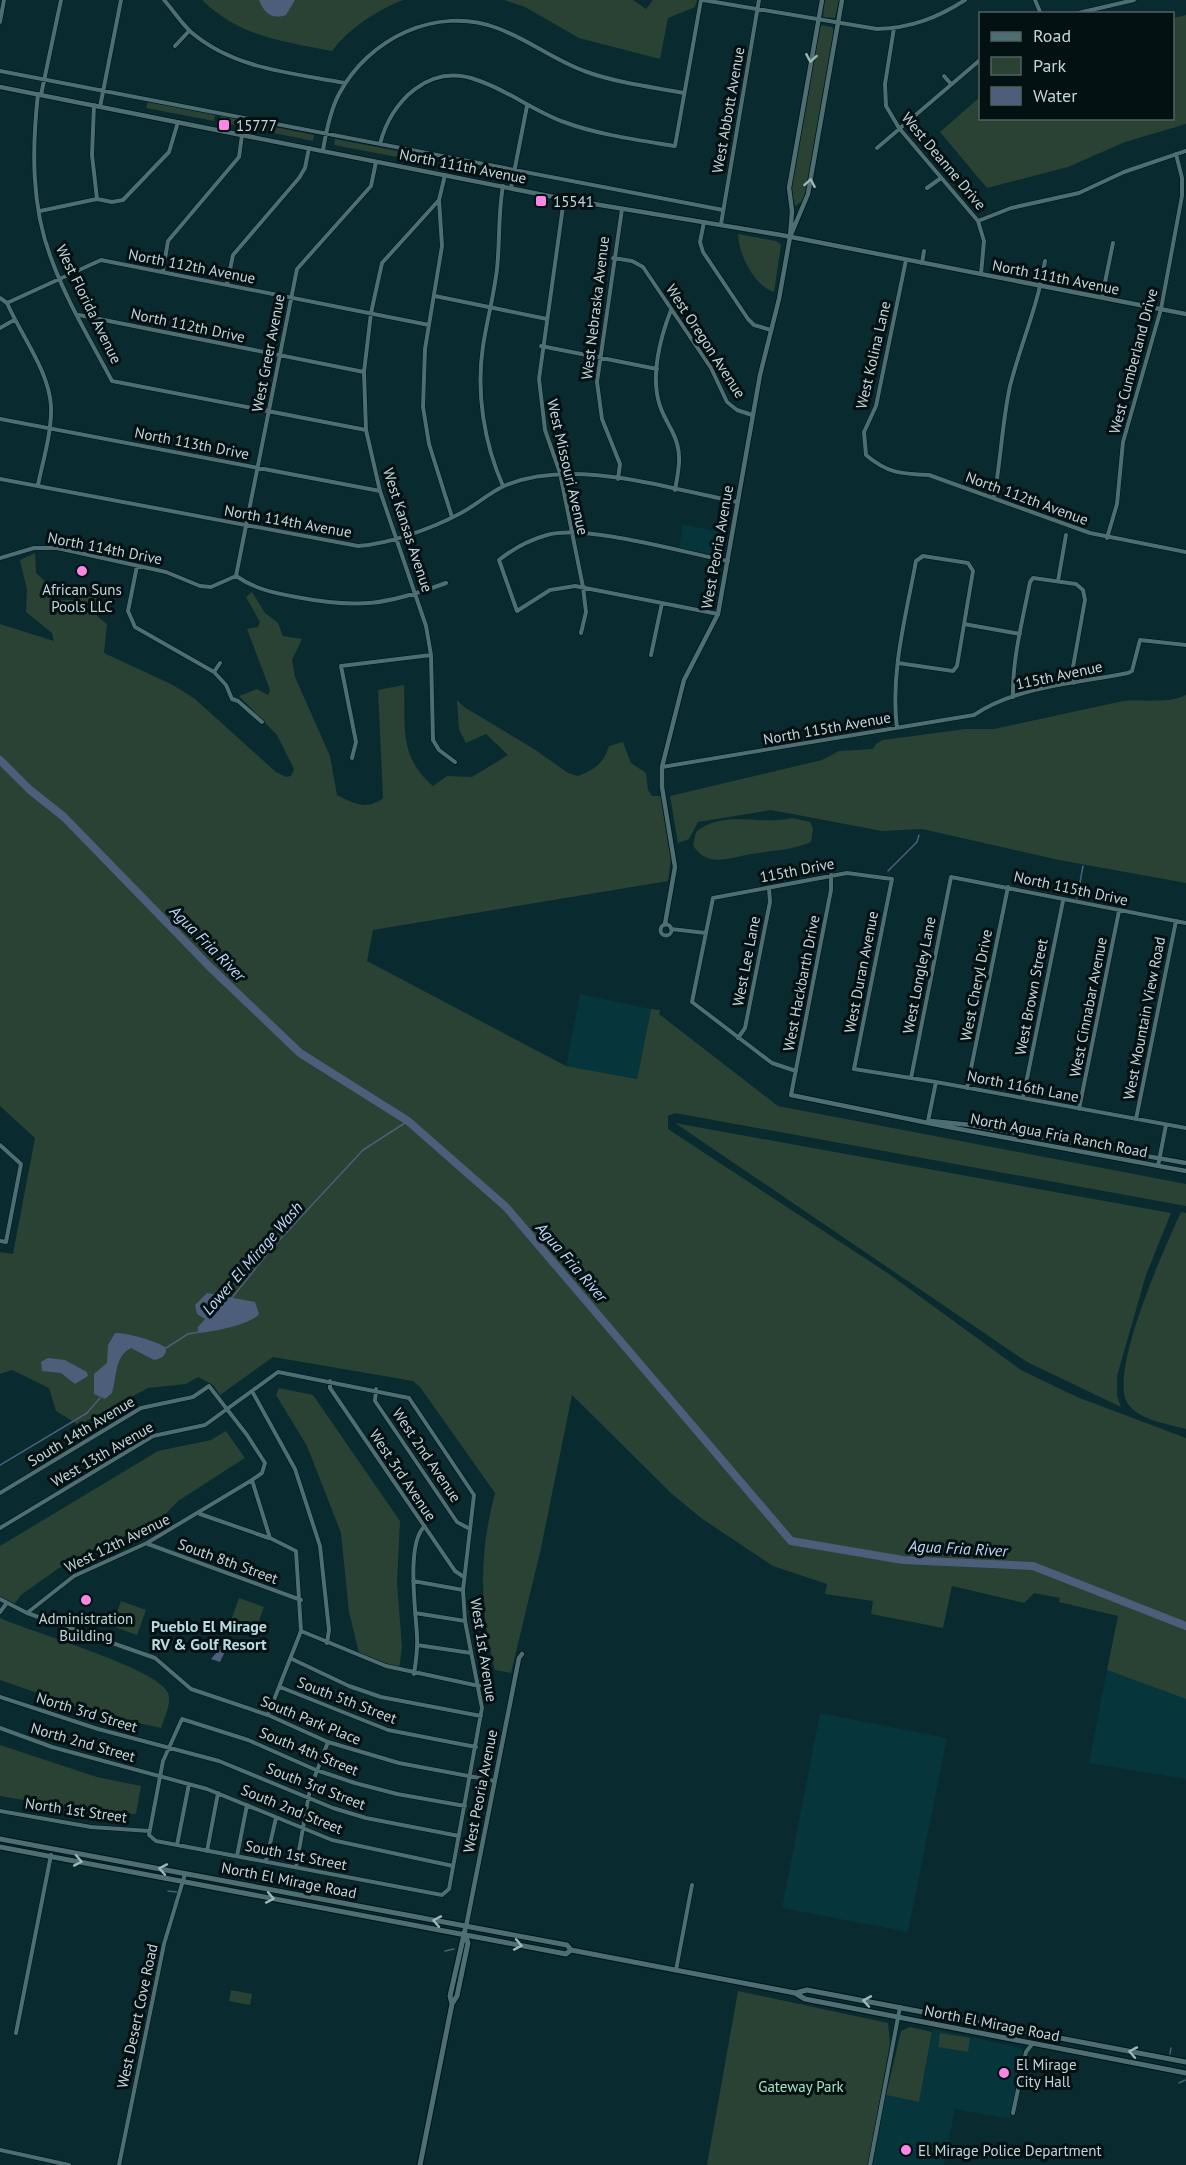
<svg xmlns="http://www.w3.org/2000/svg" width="1186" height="2165" font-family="'PT Sans',sans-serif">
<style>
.built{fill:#06353b}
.green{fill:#294233}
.water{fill:#4c5e7a}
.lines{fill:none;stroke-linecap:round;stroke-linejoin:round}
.stream{stroke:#4c5e7a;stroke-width:1.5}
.river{stroke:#4c5e7a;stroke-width:8}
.minor-casing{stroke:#001215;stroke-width:5}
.tertiary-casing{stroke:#001215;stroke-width:6}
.secondary-casing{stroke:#001215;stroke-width:7}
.minor{stroke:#4d6e73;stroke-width:4}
.tertiary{stroke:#4d6e73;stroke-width:4.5}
.secondary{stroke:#4d6e73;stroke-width:5}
.oneway{stroke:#a0b7ba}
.poi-dot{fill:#fc86e3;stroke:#041113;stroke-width:2}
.labels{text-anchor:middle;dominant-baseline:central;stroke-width:6;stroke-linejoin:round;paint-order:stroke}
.street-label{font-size:15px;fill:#c4d6d9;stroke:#041113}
.poi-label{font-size:15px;fill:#c4d6d9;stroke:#041113;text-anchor:start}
.park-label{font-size:15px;fill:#a8e5c0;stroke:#041113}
.water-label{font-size:16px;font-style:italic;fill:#c4d8f8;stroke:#041113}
.neighbourhood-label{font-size:16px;font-weight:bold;fill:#b7dbe1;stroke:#041113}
</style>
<rect width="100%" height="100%" fill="#092a2f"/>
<path class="built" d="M683 524 728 534 724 557 679 548Z
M580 994 651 1009 637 1079 566 1066Z
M1107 1670 1186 1699V1779L1089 1763Z
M820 1713 947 1738 908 1932 782 1908Z
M933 2029 1021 2048 1023 2051 1010 2119 955 2109 944 2165H873L886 2095 919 2102Z"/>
<path class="green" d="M202 0H403C376 11 350 27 332 51 282 41 240 37 202 0Z
M504 0H633L646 9 653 0H697L695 7 668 18 660 59 579 38 525 7Z
M824 0H839L835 18 823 17Z
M1186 15V124L1125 142 1068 167 987 188 940 132 980 97V118H1172L1173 18Z
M822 25 832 27 834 31 807 190 803 201 795 206 791 191 819 29Z
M148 102 215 115 214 121 146 108Z
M221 116 314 135 313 141 220 122Z
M335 139 398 151 397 157 334 145Z
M738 234 776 241 781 245 774 292C754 286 738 253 738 234Z
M35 553 36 573 56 591 58 600H78L86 586 96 587 97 616 107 624 104 653 173 685 195 699 276 772 286 777 291 776 294 769 277 735 239 696 257 689 268 695 270 690 247 629 258 627 260 622 246 597 252 592 265 613 278 623 283 636 302 639 292 660 295 677 330 756 337 795C353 803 367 811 383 798L378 690 404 685C406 728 398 755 433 786L447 776 472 777 508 755 486 734 466 743 459 729 457 700 464 707 534 749 568 773 578 776C595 769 603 764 609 746L623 742 631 763 646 773 648 790 652 796H661L671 859 668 881 373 930 367 961 566 1066 637 1079 651 1009 660 1010 659 1014 778 1106 1186 1184V1206L675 1113 668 1116V1129L889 1274 1021 1370 1077 1397 1186 1438V1699L1107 1670 1118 1616 1059 1602 1060 1598 1034 1593 1024 1603 952 1586 943 1628 871 1614 873 1601 825 1594 827 1584 773 1566 701 1518 672 1494 572 1395 541 1548 511 1673 495 1670C479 1611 479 1552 495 1493L420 1387 413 1381 273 1357 220 1395 213 1385 198 1377 186 1384 148 1388 79 1425 56 1411 49 1388 12 1370 0 1374V1252L13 1254 35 1138 0 1106V624L54 641 52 633 26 612 27 590 20 560Z
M1186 695V883L1059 860 922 829 882 831 771 810 698 822 689 839 678 843 670 796 822 760 839 751 873 749 876 744 883 740 966 729H994L1123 701C1143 699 1167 704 1186 695Z
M792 818 810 822 813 828 811 842C789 851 774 850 752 854 731 857 707 869 693 845L696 832C724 809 760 826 792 818Z
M675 1123 1171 1213 1146 1275 1117 1376V1396L1121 1407 1027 1362Z
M1181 1212 1186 1213V1429C1168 1424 1139 1420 1128 1404 1107 1374 1166 1245 1181 1212Z
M279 1388 313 1395 400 1521 397 1583 402 1647 399 1670 360 1657 349 1612 341 1533 307 1446 276 1395Z
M226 1431 245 1458 178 1501 162 1518 59 1568 21 1595 12 1607 0 1599V1546L158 1451 211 1440Z
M239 1598 264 1607 255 1632 230 1623Z
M121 1601 146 1610 137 1635 112 1626Z
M0 1618C30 1632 158 1668 168 1693 172 1703 164 1718 161 1728L98 1714 0 1680Z
M0 1745 97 1777 141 1786 136 1814 82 1810 0 1796Z
M231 1990 252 1994 250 2005 229 2001Z
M738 1991 888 2023 890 2043 868 2165H707Z
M910 2027 932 2032 919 2102 886 2095 901 2031Z
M940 2033 970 2038 968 2052 938 2047Z"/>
<path class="water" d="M259 0H295L286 15C272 20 264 13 259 0Z
M207 1293 255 1302 259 1314C250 1325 212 1332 198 1333V1327L205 1319 197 1314 195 1305Z
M115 1333C124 1332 159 1341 166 1348 167 1355 161 1359 154 1360L131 1348C114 1357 117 1377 112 1393L105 1399 94 1394V1374L107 1363 108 1345Z
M48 1358 65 1360 87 1372 88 1376 75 1384 61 1373 42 1371 41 1362Z
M220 1637 228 1640 229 1643 220 1662 211 1659 217 1652 214 1651Z"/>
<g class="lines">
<path class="stream" d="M888 871 917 842 919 835
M1077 899 1083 866
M231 1299 272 1248 363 1150 408 1121
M166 1348 188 1334 199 1332
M0 1465 87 1413 100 1398
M168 1891 177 1892
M445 1951 454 1949
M1170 2054 1171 2048
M1179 2083 1185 2080"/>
<path class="river" d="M0 760 30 790 64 817 209 966 300 1053 408 1121 506 1207 791 1541 903 1560 1033 1566 1186 1626"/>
<g class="minor-casing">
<path id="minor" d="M164 0C173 10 181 23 191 32 234 69 292 73 345 83
M703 0 877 29C911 28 937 18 965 0
M1035 0 1041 14
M1074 14 1134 0
M0 22 4 0
M894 28 885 84 886 106 899 128 978 221 984 241 981 274
M175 46 189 31
M0 71 723 210
M944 76 951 84
M38 94C32 148 31 206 51 258 66 300 91 341 112 381L366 430
M41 95 61 0
M94 105 92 155 97 199
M100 107 121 0
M380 144C391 100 430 63 477 80 508 90 533 111 564 122 599 135 638 140 675 146L701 0
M877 148 980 60
M323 150C326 132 330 111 339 94 368 39 436 5 497 28 528 39 555 61 587 72 618 83 652 87 684 93
M445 175 439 200 382 263 371 313 364 372 366 430 380 491 426 626 431 655 433 740 439 750 455 762
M511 188 527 106
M927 188 941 178
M564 199 539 379 545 430 560 473 583 587 586 612 581 633
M439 200 442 246 425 349 423 407 429 444 452 517
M40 211 97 199 112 202 123 200 169 152 178 122
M978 221 1011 208 1079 193 1124 172 1186 151
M704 222 700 242 703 252 748 319 754 325 771 330
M721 224 759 0
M613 258 632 261 643 267 711 368 727 402 737 410 752 415
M906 260 876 406 864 432 866 455C887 473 901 474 929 475L1090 533 1186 552
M922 263 924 251
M163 271 168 241 239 157 242 135
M227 284 233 255 299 178 305 168 309 148
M435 296 547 319
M1102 297 1113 243
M0 298 7 303C21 335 49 371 51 406 52 432 43 460 38 485
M7 303 101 260 429 325
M671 310C660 338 650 377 660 406 663 415 668 423 672 431 683 452 679 468 675 490
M79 315 364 372
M0 328 14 320
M541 346 657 369
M0 419 380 491
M0 479 358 546C390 544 433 528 461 513 476 505 489 493 504 486 572 457 666 488 737 502
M618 479 620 464 602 419 597 382 622 209
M503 486C484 443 476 393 483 346 487 320 494 295 497 269 500 241 498 214 503 186
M994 497C1001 460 1002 423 1010 386 1021 343 1038 306 1045 261
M1107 538 1117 504 1123 442 1161 309 1182 196V178L1176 154
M0 558 34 548H57L166 572 200 586 211 587 236 576
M137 566 128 611 135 627 214 672 226 685 232 699 238 701 262 722
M236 576 297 269 371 186 376 162
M236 576C255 589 274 593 296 597 359 609 386 605 446 583
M1058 581 1066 535
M718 614 575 586 550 590 517 611 499 560C514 548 529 540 547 535 586 524 685 553 728 561
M964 624 1020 634
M651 655 662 603
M214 672 220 663
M1013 697C1012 659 1023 619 1030 582L1033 578 1076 584 1083 590 1085 600 1073 667 1074 683
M897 728C890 673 906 616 916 561L923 556 968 563 973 571 957 666 953 671 898 663
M352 758 356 742 341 666 431 655
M662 767 974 715C1017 686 1078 683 1128 673L1132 671 1140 640 1186 645
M660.5 930a5.5 5.5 0 1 1 11 0a5.5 5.5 0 1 1-11 0Z
M671 929 706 933
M738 1038 745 1028 770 902 769 888
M796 1071 772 1063 692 1002 713 898 847 873 892 879 854 1069 936 1082 1186 1128
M911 1078 951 877 1186 923
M967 1088 1008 887
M791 1095 831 890V875
M1023 1098 1063 901
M1079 1109 1119 911
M1136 1119 1176 921
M928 1121 936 1082
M0 1145 21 1164 6 1242 0 1241
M1158 1166 1166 1125
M330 1381V1388L455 1571 464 1577
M376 1389 375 1401 457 1522 468 1528
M252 1391 295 1469 320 1546 329 1630 327 1643
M0 1493 141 1408 193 1397 209 1386 247 1435 265 1463 262 1473 252 1480 270 1538 296 1551 301 1631 268 1715
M200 1514 269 1538
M0 1528 153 1436 205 1425 278 1372 409 1398 474 1495 463 1590 465 1621 482 1708 449 1889 442 1895 156 1841 149 1835 163 1761 182 1719 248 1740 316 1770 355 1783 397 1794 465 1806
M148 1544 301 1600
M413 1581 463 1590
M0 1599 27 1613 155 1658 191 1689 268 1715 328 1742 399 1763 495 1781
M0 1612 6 1604
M27 1613 74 1576 147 1543 252 1480
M415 1613 465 1621
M301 1631 386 1666 479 1686
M417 1645 471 1653
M292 1659 349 1686 381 1697 481 1716
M414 1674C416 1661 418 1649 417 1636 416 1613 406 1544 424 1527
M280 1687 388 1730 476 1747
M0 1697 98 1729 219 1761 333 1808 366 1818 459 1836
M0 1728 52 1747 207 1789 332 1840 453 1866
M0 1811 91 1827 149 1831
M177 1845 189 1784
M207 1851 218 1793
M237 1856 247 1805
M266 1861 276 1818
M296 1867 310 1789 328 1742
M676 1970 692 1885
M16 2033 51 1855
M1013 2113 1026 2052 1033 2043
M0 2150 69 2165
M119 2165 164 1944 185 1874
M870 2165 900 2007"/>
</g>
<g class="tertiary-casing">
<path id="tertiary" d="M0 87 564 199 781 235 1186 314
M790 237 808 194 842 0
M665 924 675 867 662 787V767L684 680 718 614 760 375 779 299 790 237 792 211 789 188 822 0
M791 1095 943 1126 1186 1171
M931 1121 971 1125 1186 1163
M466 1927 519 1658 522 1654"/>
</g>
<g class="secondary-casing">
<path id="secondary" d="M0 1839 567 1945 571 1950 795 1993 805 1999 1186 2073
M0 1847 566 1954 571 1950
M795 1993 807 1990 1186 2062
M452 2004 450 1996 465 1930
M420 2165 452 2004 457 1996 468 1943 465 1935"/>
</g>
<use href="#minor" class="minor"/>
<use href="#tertiary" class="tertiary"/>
<use href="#secondary" class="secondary"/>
</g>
<defs><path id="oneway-chevron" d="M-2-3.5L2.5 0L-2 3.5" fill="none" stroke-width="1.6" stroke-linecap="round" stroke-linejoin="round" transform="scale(1.5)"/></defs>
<g class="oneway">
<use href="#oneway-chevron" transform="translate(811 58) rotate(100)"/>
<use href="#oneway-chevron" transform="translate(810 183) rotate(-80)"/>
<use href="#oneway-chevron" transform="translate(78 1861) rotate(11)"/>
<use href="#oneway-chevron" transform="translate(163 1869) rotate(-169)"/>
<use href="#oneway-chevron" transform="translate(270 1898) rotate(11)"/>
<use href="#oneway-chevron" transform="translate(437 1921) rotate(-169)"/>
<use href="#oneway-chevron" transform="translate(518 1945) rotate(11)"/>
<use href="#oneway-chevron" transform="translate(867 2001) rotate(-170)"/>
<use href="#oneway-chevron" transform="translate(1133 2052) rotate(-169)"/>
</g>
<g class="poi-dot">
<rect x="218" y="119" width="12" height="12" rx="3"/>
<rect x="535" y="195" width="12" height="12" rx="3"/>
<circle cx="82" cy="571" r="6"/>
<circle cx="86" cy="1600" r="6"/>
<circle cx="1004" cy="2073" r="6"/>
<circle cx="906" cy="2150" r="6"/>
</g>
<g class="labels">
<g class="street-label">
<text transform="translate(728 110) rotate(-80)">West Abbott Avenue</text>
<text transform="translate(944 161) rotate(50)">West Deanne Drive</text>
<text transform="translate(463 166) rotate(11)">North 111th Avenue</text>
<text transform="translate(192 266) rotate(11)">North 112th Avenue</text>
<text transform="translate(1056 277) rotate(11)">North 111th Avenue</text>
<text transform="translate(89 304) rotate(64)">West Florida Avenue</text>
<text transform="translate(595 308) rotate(-83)">West Nebraska Avenue</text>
<text transform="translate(188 325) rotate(12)">North 112th Drive</text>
<text transform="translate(706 341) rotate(57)">West Oregon Avenue</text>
<text transform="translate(268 353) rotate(-79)">West Greer Avenue</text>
<text transform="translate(873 355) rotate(-77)">West Kolina Lane</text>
<text transform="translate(1133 361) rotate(-75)">West Cumberland Drive</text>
<text transform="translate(192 443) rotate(11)">North 113th Drive</text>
<text transform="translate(568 467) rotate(77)">West Missouri Avenue</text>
<text transform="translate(1027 498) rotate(20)">North 112th Avenue</text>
<text transform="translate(288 521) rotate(10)">North 114th Avenue</text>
<text transform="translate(408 530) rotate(72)">West Kansas Avenue</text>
<text transform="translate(717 547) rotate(-80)">West Peoria Avenue</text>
<text transform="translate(105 548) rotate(11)">North 114th Drive</text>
<text transform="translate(1059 675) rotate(-12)">115th Avenue</text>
<text transform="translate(827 728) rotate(-10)">North 115th Avenue</text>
<text transform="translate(797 870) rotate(-11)">115th Drive</text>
<text transform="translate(1071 888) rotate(12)">North 115th Drive</text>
<text transform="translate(746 961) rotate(-79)">West Lee Lane</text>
<text transform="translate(861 972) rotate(-79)">West Duran Avenue</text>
<text transform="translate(919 975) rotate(-79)">West Longley Lane</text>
<text transform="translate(801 983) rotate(-79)">West Hackbarth Drive</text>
<text transform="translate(976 985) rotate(-79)">West Cheryl Drive</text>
<text transform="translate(1031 997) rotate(-79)">West Brown Street</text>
<text transform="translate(1088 1007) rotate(-79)">West Cinnabar Avenue</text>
<text transform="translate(1144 1018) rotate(-79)">West Mountain View Road</text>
<text transform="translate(1023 1086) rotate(11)">North 116th Lane</text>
<text transform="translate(1059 1135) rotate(11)">North Agua Fria Ranch Road</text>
<text transform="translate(81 1431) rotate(-31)">South 14th Avenue</text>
<text transform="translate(102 1454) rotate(-30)">West 13th Avenue</text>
<text transform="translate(427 1455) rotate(56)">West 2nd Avenue</text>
<text transform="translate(403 1475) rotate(56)">West 3rd Avenue</text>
<text transform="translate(117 1543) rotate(-26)">West 12th Avenue</text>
<text transform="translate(228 1561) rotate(20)">South 8th Street</text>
<text transform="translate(484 1650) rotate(81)">West 1st Avenue</text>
<text transform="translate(347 1700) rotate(21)">South 5th Street</text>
<text transform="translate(87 1712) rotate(17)">North 3rd Street</text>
<text transform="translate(311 1720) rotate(22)">South Park Place</text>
<text transform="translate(83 1742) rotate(16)">North 2nd Street</text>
<text transform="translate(309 1751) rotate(22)">South 4th Street</text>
<text transform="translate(316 1786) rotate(21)">South 3rd Street</text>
<text transform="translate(480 1791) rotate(-79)">West Peoria Avenue</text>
<text transform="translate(292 1809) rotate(22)">South 2nd Street</text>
<text transform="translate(76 1810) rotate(8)">North 1st Street</text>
<text transform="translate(296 1855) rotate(11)">South 1st Street</text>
<text transform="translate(289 1880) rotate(11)">North El Mirage Road</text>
<text transform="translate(137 2016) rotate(-78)">West Desert Cove Road</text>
<text transform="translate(992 2023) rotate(11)">North El Mirage Road</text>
</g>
<g class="poi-label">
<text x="236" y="125">15777</text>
<text x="553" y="201">15541</text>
<text x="82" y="589" text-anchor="middle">African Suns<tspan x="82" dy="17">Pools LLC</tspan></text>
<text x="86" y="1618" text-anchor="middle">Administration<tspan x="86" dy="17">Building</tspan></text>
<text x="1016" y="2064">El Mirage<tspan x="1016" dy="17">City Hall</tspan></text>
<text x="918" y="2150">El Mirage Police Department</text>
</g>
<g class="park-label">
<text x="801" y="2086">Gateway Park</text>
</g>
<g class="water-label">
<text transform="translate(208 943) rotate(45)">Agua Fria River</text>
<text transform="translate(252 1258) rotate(-49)">Lower El Mirage Wash</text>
<text transform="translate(572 1262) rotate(49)">Agua Fria River</text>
<text transform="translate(958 1548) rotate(3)">Agua Fria River</text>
</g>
<g class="neighbourhood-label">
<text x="209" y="1626">Pueblo El Mirage<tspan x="209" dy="18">RV &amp; Golf Resort</tspan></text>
</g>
</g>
<rect x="979" y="12" width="195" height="108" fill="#041113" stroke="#516062" stroke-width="1.5"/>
<rect x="991" y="32" width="30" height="9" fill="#4d6e73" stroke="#516062" stroke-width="1.5"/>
<text x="1033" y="42" font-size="18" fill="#c4d6d9">Road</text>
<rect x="991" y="57" width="30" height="18" fill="#294233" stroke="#516062" stroke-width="1.5"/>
<text x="1033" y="72" font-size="18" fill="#c4d6d9">Park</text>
<rect x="991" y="87" width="30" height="18" fill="#4c5e7a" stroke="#516062" stroke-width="1.5"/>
<text x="1033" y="102" font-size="18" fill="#c4d6d9">Water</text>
</svg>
